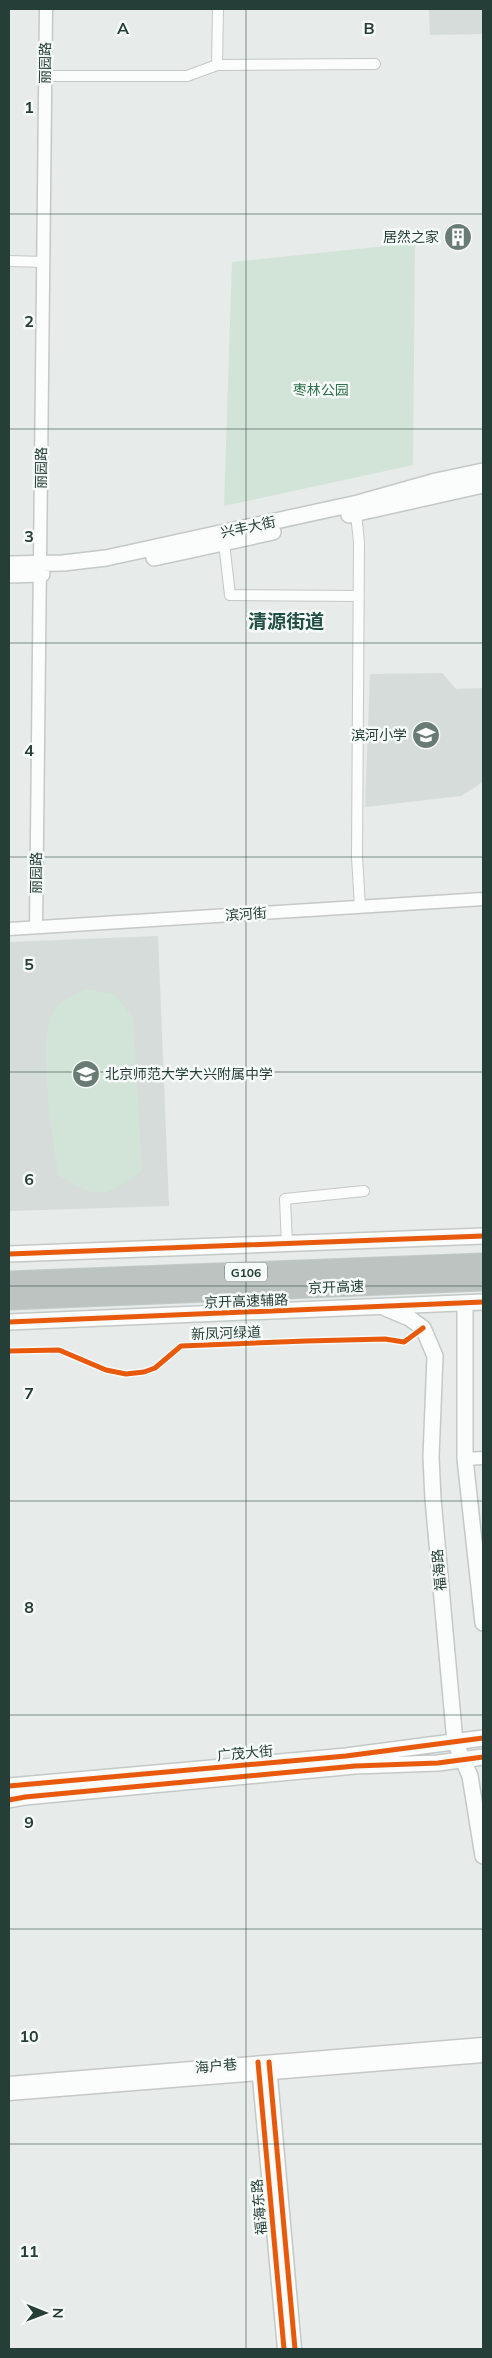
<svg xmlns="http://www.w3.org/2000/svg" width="492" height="2358" font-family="Mulish,'Noto Sans SC',sans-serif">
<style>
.built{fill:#d5dcd9}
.green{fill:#d2e3d7}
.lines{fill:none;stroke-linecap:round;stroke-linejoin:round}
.minor-casing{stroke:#c4c8c6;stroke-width:12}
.tertiary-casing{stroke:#c4c8c6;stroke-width:15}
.secondary-casing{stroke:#c3c9c6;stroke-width:18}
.motorway-casing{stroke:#c2cac7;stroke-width:21}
.minor{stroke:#fbfcfc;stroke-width:10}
.tertiary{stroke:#fbfcfc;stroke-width:12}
.secondary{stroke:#fbfcfc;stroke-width:15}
.motorway{stroke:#bcc3c1;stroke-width:19}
.cycleway-casing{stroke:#f6faf8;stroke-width:8}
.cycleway{stroke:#e8590c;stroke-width:5}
.grid{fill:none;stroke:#253e37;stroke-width:1;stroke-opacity:0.55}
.labels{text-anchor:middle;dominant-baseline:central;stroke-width:5;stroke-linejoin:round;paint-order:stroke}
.shield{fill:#f6faf8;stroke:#647671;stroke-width:1}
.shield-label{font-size:12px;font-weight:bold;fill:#253e37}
.street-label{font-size:14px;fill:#253e37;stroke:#f6faf8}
.poi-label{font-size:14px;fill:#253e37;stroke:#f6faf8;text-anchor:end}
.park-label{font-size:14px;fill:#32724b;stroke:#f6faf8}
.district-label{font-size:19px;font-weight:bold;fill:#224f44;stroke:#f6faf8}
.grid-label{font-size:16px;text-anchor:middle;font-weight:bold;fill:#253e37;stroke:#f6faf8;stroke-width:5;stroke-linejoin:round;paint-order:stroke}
</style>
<rect width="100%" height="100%" fill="#e7ebe9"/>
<path class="built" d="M429 9H483V34L430 35Z
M442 673 456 689 483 688V782L461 796 365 807 370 674Z
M158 936 169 1206 9 1211V942Z"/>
<path class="green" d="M415 243 413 465 224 506 232 262Z
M86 989 114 994 133 1017 142 1170C106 1199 97 1200 58 1175 54 1140 32 1028 59 1004 66 998 78 994 86 989Z"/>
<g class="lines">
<g class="minor-casing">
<path id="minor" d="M217 65 218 9
M45 76H187L217 65 375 64
M9 261 44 262
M356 514 359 542 357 857 360 907
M224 543 230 595 358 596
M287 1244 285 1199 364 1191"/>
</g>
<g class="tertiary-casing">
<path id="tertiary" d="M36 927 46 9
M9 929 483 899
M465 1459 483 1458
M270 2065 295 2349
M258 2067 284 2349
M9 2083 483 2044
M9 2094 483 2056"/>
</g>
<g class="secondary-casing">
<path id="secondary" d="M349 515 483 485
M154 558 273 532
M9 564 63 563 106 558 358 503 436 481 483 471
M9 575 42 574
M9 1254 483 1236
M465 1303V1459L483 1623
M383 1307 409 1318 423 1328 435 1356 431 1457 433 1499 455 1742 470 1776 483 1856
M9 1322 483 1302
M9 1786 346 1756 483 1738
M9 1800 25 1797 355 1766 438 1763 483 1757"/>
</g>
<g class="motorway-casing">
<path id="motorway" d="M9 1281 483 1263
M9 1300 483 1281"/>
</g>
<use href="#minor" class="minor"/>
<use href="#tertiary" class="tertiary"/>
<use href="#secondary" class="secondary"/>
<use href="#motorway" class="motorway"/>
<g class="cycleway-casing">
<path id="cycleway" d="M9 1254 483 1236
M9 1322 483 1302
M9 1351 59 1350 106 1370 126 1374 144 1372 155 1368 181 1346 306 1341 385 1339 404 1342 423 1328
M9 1786 346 1756 483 1738
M9 1800 25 1797 355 1766 438 1763 483 1757
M258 2062 284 2349
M269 2062 295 2349"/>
</g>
<use href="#cycleway" class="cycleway"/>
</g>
<path class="grid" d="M246 9V2349M9 214H483M9 429H483M9 643H483M9 857H483M9 1072H483M9 1286H483M9 1501H483M9 1715H483M9 1929H483M9 2144H483"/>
<defs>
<g id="building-disc" transform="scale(1.4375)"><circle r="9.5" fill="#697b75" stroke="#f6faf8"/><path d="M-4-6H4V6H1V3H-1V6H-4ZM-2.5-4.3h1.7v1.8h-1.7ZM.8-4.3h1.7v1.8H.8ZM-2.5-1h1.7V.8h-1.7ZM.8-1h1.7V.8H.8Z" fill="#fff"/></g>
<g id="school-disc" transform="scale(1.4375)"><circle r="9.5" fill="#697b75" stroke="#f6faf8"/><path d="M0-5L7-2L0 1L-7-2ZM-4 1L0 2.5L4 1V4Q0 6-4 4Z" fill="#fff"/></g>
</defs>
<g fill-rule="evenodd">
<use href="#building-disc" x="458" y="237"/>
<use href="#school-disc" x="426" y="735"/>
<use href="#school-disc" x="86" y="1074"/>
</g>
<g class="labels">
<rect class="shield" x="225" y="1262.5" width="42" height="19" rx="4"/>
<g class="shield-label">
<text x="246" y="1272">G106</text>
</g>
<g class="street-label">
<text transform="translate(45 63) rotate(-89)">丽园路</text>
<text transform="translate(41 468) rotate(-89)">丽园路</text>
<text transform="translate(248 527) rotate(-12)">兴丰大街</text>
<text transform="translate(36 873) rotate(-89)">丽园路</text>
<text transform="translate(246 914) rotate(-4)">滨河街</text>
<text transform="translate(336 1287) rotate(-2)">京开高速</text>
<text transform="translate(246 1301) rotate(-2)">京开高速辅路</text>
<text transform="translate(226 1333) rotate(-2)">新凤河绿道</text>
<text transform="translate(439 1570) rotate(-95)">福海路</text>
<text transform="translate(245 1753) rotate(-5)">广茂大街</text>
<text transform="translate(216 2066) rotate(-5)">海户巷</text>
<text transform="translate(259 2207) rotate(-95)">福海东路</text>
</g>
<g class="poi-label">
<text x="439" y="237">居然之家</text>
<text x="407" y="735">滨河小学</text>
<text x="105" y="1074" text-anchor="start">北京师范大学大兴附属中学</text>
</g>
<g class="park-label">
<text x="321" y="390">枣林公园</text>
</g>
<g class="district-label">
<text x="286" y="621">清源街道</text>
</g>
</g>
<g class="grid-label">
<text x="123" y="34">A</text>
<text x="369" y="34">B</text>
<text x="29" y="113">1</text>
<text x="29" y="327">2</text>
<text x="29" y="542">3</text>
<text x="29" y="756">4</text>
<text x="29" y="970">5</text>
<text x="29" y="1185">6</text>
<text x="29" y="1399">7</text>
<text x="29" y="1613">8</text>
<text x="29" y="1828">9</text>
<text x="29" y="2042">10</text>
<text x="29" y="2257">11</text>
</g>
<rect width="492" height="2358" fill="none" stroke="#253e37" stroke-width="20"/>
<g transform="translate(45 2313) rotate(91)" stroke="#f6faf8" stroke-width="4" paint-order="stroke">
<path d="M0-4L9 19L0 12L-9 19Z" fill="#253e37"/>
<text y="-8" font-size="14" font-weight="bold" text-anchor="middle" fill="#253e37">N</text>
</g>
</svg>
